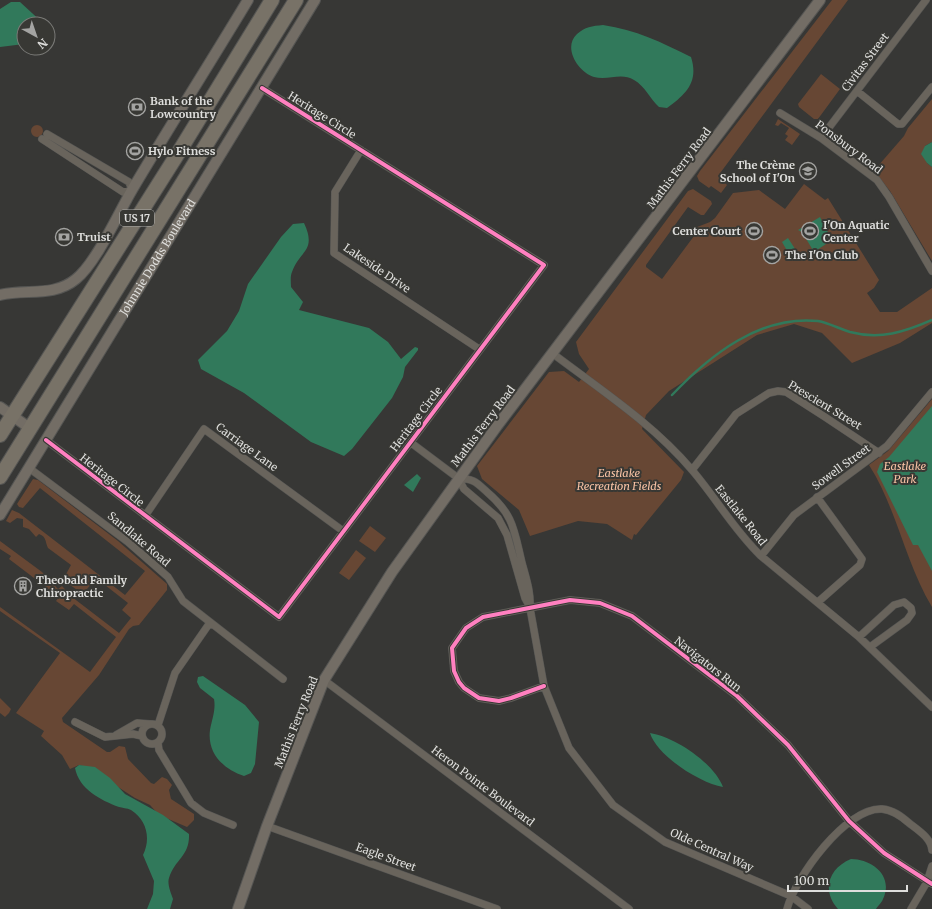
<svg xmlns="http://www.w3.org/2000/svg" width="932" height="909" font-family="Merriweather,serif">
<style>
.green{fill:#674734}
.water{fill:#31795b}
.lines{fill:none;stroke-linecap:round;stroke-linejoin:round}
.stream{stroke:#31795b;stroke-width:2.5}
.street-casing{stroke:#555553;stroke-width:8}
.secondary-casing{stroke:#555553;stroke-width:12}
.highway-casing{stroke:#555553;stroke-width:16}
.street{stroke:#69645c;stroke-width:7}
.secondary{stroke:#736d65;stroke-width:10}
.highway{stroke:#787267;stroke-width:14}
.cycleway-casing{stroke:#383834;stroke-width:6}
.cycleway{stroke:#ff80c0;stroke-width:4}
.labels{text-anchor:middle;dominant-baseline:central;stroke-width:4;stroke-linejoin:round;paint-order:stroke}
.shield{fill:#383834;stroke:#acacaa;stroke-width:1}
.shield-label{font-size:10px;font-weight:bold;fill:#dededc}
.street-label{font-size:11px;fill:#dededc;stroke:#383834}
.poi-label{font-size:11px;font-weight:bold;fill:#dededc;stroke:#383834;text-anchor:start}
.park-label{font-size:11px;font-style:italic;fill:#f9c3a5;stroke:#383834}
</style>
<rect width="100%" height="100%" fill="#373735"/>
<path class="green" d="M832 0H848L718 176 727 185 721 193 711 186 709 188 699 181 697 176 700 171Z
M821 74 840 89 818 119H814L799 107 798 104Z
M932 99V142L925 146 927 163 932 167V261L890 191 882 181 865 169 867 165 872 164 878 166 904 136 908 128Z
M778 119 800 134 792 145 785 140 788 136 785 134 789 128 781 123 778 126 775 125Z
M31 131a6 6 0 1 1 12 0a6 6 0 1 1-12 0Z
M804 184 825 200 828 198 879 280 874 288 867 293 880 312H897L932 288V323L900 343 852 363 822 333 794 324 757 335 669 391 646 415 642 429 684 472 681 480 636 535 634 534 632 540 607 524 578 521 530 536 519 510 482 479 477 466 549 372 564 371 579 382 589 369 579 354 576 342 688 191 693 189 711 201 712 204 704 215H701L688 207 646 265V267L662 279 697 232 692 229 710 222 715 218 733 193 759 190 785 209Z
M932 399V607C905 562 897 509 869 465L888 451Z
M33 479 38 480 118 541 167 584V590L139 625 133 626 129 629 99 675 62 718 63 722 107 752H110L119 746 125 747 128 759 151 783 154 784 162 777 167 779 172 785 169 790 171 799 194 814V820L187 827 159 815 150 805 135 798 87 767 79 765 70 769 62 755 41 736 44 731 16 713 60 653 0 611V607L90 672 116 637 74 604 69 610 56 601 59 597 9 559 11 556 0 549V541L42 572 58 589 62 586 72 597 119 633 131 618 122 610 128 603 96 578 83 594 70 585 65 576 71 565 48 548C45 542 47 537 39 534L36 537 29 529 23 527V519L17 518 10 523 6 521 12 510 19 513 125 595 145 571 40 488 23 508 19 507 17 504Z
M370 526 386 538 375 552 359 541Z
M356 550 366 558 349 580 339 573Z
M0 698 11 709 9 713 5 717 0 713Z"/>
<path class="water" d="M11 2H20L44 24H24V44L0 47V9Z
M603 25C636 30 661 42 691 57 699 82 686 94 667 108L659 107C650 99 645 86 634 80 621 72 608 81 594 77 579 73 562 48 577 34 585 27 592 26 603 25Z
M932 142V167L927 163 921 154 925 146Z
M820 217 832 240 814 252 802 232 798 230Z
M304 223C317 251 300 250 292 272 290 276 291 283 291 287L303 302 299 310 369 328 388 342 401 359 415 347 418 348V350L405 367 403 377 392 398 352 449 344 456 311 442 244 393 201 369 198 360 227 331 239 311 248 284 281 237 293 224Z
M788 238 799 255 795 258 792 259 782 242Z
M932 406V571L918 545H913L877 472 880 464 889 457Z
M417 474 421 478 413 492 404 485Z
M203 676 245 705 259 722 255 764 251 773 244 776C223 769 207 753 210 730 212 719 216 710 214 699L200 688 197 682 198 677Z
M650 733C675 737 714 763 723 787 700 783 657 756 650 733Z
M79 765 95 767 110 778 125 794 163 815 189 834C190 856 175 859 169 878 167 884 171 893 173 899L170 909H147L153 894 154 881 143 855C151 839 147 820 131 810 127 808 122 808 119 807 100 800 79 789 75 768Z
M851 859C872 859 894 876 883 899 882 902 878 906 876 909H838C821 890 829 868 851 859Z"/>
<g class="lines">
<path class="stream" d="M672 395C710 355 760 315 818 321 829 323 840 329 850 332 880 340 905 332 932 320"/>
<g class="street-casing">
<path id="street" d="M857 91 898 124H902L932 87
M780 113 821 138 877 180 889 197 932 271
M821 138 926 0
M42 139 123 192 132 190 129 182 47 134
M361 150 335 192 334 253 479 349
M552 353C601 390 653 424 692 470 716 498 734 530 761 556L859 637 932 707
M46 440 279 617 544 265 262 88
M410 442 458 478 464 489 498 518 507 535 525 598 530 607
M29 468 128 542 168 577 183 601 283 679
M692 470 736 414 769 393 778 391 786 392 825 417 879 453
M458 478C474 479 476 482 487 492 514 515 514 530 522 563 526 578 531 592 530 608L544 686 569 748 613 805 665 842 791 896 808 909
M817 497 862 559 860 565 818 602
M145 516 204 429 343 531
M761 556 794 515 887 446 932 392
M859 637 894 605 904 602 911 608 912 613 907 620 870 647
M324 680 629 909
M544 686 511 698 499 701 479 698 464 688 459 682 454 671 452 648 466 628 483 617 570 600 600 603 632 616 737 696 788 745 849 821 884 853 932 884
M75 722 105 737 133 734 142 736
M142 734a10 10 0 1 1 20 0a10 10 0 1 1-20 0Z
M158 725 175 673 209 624
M116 735 137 723 150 724
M158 743 159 750 191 803 204 813 233 825
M267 826 497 909
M787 909C795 878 846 807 882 809 893 810 901 816 909 823 918 830 931 838 932 850
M911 909 927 882 932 866"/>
</g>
<g class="secondary-casing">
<g id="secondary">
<path d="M0 295C25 288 53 298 76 279 96 263 118 214 132 190 170 126 210 63 248 0"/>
<path d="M0 407 31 429"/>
<path id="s1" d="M0 515 315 0"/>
<path d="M238 909 267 826 324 680 392 572 497 426 820 0"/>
</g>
</g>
<g class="highway-casing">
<path id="highway" d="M0 435 177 155 272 0
M0 477 296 0"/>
</g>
<use href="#street" class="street"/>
<use href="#secondary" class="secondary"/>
<use href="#highway" class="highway"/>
<g class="cycleway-casing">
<path id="cycleway" d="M46 440 279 617 544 265 262 88
M544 686 511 698 499 701 479 698 464 688 459 682 454 671 452 648 466 628 483 617 570 600 600 603 632 616 737 696 788 745 849 821 884 853 932 884"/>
</g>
<use href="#cycleway" class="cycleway"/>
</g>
<defs>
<g id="bank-ring" transform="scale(0.9)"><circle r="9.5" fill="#383834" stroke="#a4a4a2" stroke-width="1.5"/><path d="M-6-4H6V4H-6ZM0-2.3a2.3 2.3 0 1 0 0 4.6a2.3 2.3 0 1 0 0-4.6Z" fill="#a4a4a2"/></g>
<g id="stadium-ring" transform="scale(0.9)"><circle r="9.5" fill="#383834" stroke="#a4a4a2" stroke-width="1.5"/><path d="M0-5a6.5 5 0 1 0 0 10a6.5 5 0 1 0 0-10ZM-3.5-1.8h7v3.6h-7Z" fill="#a4a4a2"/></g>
<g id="school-ring" transform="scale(0.9)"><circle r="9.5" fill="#383834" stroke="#a4a4a2" stroke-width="1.5"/><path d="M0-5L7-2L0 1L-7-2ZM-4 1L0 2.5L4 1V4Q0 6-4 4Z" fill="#a4a4a2"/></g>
<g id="building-ring" transform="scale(0.9)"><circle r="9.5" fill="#383834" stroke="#a4a4a2" stroke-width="1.5"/><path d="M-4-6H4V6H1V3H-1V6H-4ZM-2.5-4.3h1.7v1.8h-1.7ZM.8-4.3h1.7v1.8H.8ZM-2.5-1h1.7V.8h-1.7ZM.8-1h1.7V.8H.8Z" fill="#a4a4a2"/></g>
</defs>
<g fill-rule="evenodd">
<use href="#bank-ring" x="137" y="107"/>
<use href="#stadium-ring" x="135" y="151"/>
<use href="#school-ring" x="808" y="171"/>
<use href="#stadium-ring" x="754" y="231"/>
<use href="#stadium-ring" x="810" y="231"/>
<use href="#bank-ring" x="64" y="237"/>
<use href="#stadium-ring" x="772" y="255"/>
<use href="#building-ring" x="23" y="586"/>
</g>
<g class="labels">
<rect class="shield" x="120" y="210" width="34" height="16" rx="3"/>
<g class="shield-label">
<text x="137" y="218">US 17</text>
</g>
<g class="street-label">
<text transform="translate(865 62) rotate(-53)">Civitas Street</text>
<text transform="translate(322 115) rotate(32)">Heritage Circle</text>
<text transform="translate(849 147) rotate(37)">Ponsbury Road</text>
<text transform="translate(679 168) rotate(-53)">Mathis Ferry Road</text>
<text stroke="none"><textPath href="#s1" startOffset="302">Johnnie Dodds Boulevard</textPath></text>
<text transform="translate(377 268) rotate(34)">Lakeside Drive</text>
<text transform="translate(825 405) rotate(31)">Prescient Street</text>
<text transform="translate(416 419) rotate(-53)">Heritage Circle</text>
<text transform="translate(483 426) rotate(-53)">Mathis Ferry Road</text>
<text transform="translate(247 447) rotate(36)">Carriage Lane</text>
<text transform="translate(841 467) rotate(-36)">Sowell Street</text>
<text transform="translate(112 480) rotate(38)">Heritage Circle</text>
<text transform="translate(741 515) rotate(51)">Eastlake Road</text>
<text transform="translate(139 539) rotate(40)">Sandlake Road</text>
<text transform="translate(708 664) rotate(38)">Navigators Run</text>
<text transform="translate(296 722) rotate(-68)">Mathis Ferry Road</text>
<text transform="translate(483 786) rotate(37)">Heron Pointe Boulevard</text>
<text transform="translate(712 850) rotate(24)">Olde Central Way</text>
<text transform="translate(386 857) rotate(20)">Eagle Street</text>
</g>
<g class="poi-label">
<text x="150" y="101">Bank of the<tspan x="150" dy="13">Lowcountry</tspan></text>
<text x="148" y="151">Hylo Fitness</text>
<text x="795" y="165" text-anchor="end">The Crème<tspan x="795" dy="13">School of I'On</tspan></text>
<text x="823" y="225">I'On Aquatic<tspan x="823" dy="13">Center</tspan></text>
<text x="741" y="231" text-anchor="end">Center Court</text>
<text x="77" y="237">Truist</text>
<text x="785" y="255">The I'On Club</text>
<text x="36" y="580">Theobald Family<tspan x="36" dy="13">Chiropractic</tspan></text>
</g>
<g class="park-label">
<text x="905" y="466">Eastlake<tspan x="905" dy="13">Park</tspan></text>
<text x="619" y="473">Eastlake<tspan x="619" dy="13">Recreation Fields</tspan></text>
</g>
</g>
<g transform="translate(36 36) rotate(140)"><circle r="19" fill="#383834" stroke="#7a7a77"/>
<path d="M0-3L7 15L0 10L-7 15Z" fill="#a4a4a2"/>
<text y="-6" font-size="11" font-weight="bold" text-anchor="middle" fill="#dededc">N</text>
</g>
<path d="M788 885v6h119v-6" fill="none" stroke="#dededc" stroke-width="2"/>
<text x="794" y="885" font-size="12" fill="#dededc" stroke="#383834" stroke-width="3" paint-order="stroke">100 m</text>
</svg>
